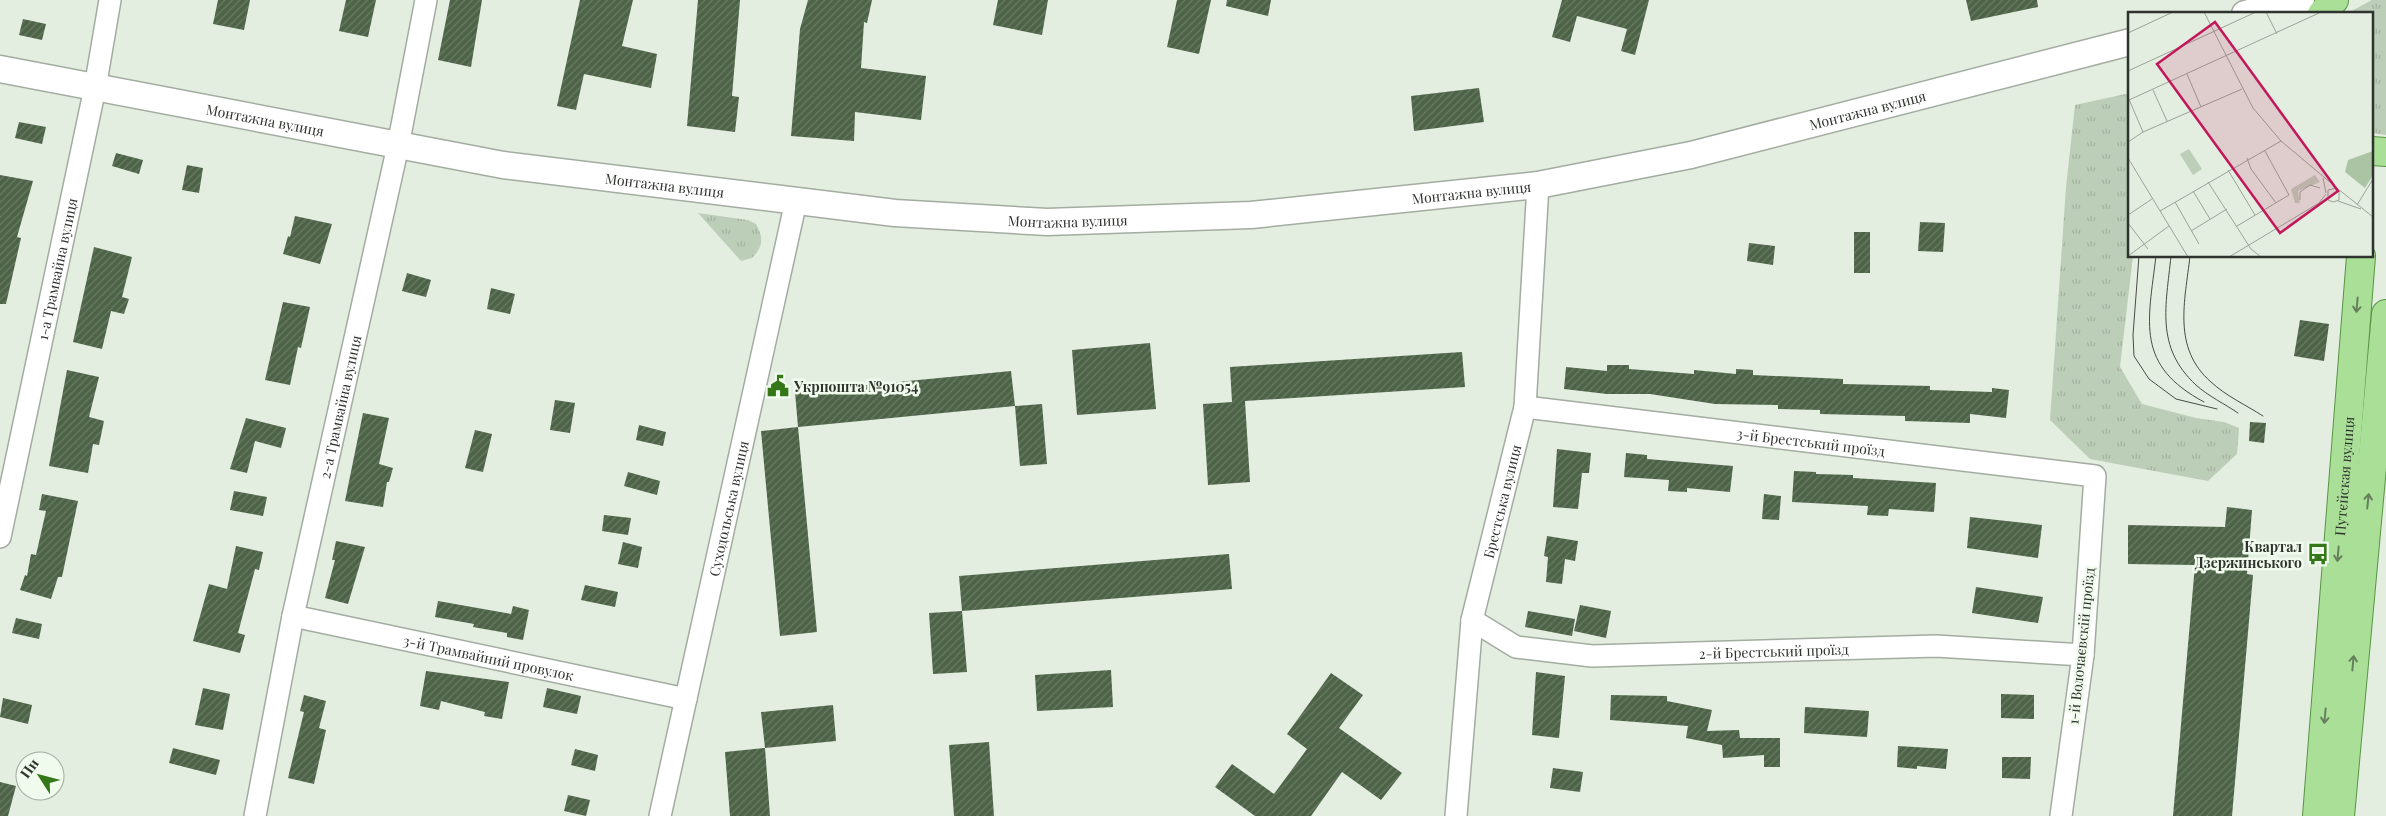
<svg xmlns="http://www.w3.org/2000/svg" width="2386" height="816" font-family="'Playfair Display',serif">
<style>
.grass{fill:url(#grass-tufts)}
.building{fill:url(#building-hatch)}
.lines{fill:none;stroke-linecap:round;stroke-linejoin:round}
.minor-casing{stroke:#a3aca0;stroke-width:24}
.tertiary-casing{stroke:#a3aca0;stroke-width:29}
.primary-casing{stroke:#599545;stroke-width:30}
.minor{stroke:#fff;stroke-width:21}
.tertiary{stroke:#fff;stroke-width:26}
.primary{stroke:#a9df97;stroke-width:28}
.tram{stroke:#484d47;stroke-width:1}
.oneway{stroke:#66805d}
.labels{text-anchor:middle;dominant-baseline:central;stroke-width:5;stroke-linejoin:round;paint-order:stroke}
.street-label{font-size:14px;fill:#2f332e;stroke:#f0faed}
.poi-label{font-size:14px;font-weight:bold;fill:#2f332e;stroke:#f0faed;text-anchor:start}
.inset-road{fill:none;stroke:#9ba399;stroke-width:1}
.view{fill:#c2185b;fill-opacity:0.15;stroke:#c2185b;stroke-width:2.5}
.inset-edge{fill:none;stroke:#2f332e;stroke-width:2.5}
</style>
<defs>
<pattern id="grass-tufts" width="24" height="20" patternUnits="userSpaceOnUse" patternTransform="scale(1.25)"><rect width="24" height="20" fill="#bdceb8"/><path d="M3 7l-1-3M5 7V3M7 7l1-3M15 17l-1-3M17 17v-4M19 17l1-3" fill="none" stroke="#a3b19e"/></pattern>
<pattern id="building-hatch" width="6" height="6" patternUnits="userSpaceOnUse" patternTransform="scale(1.25)"><rect width="6" height="6" fill="#4d6347"/><path d="M-1 1l2-2M0 6l6-6M5 7l2-2" fill="none" stroke="#6a7b65"/></pattern>
</defs>
<rect width="100%" height="100%" fill="#e3ede0"/>
<path class="grass" d="M2372 0H2386V135L2372 133V14H2346Z
M2130 93V256H2133L2120 367 2142 404 2196 418 2224 422 2239 428 2237 454 2208 481 2090 459 2050 420 2066 187 2075 105Z
M698 213 748 220 756 224C764 238 763 247 752 258L741 261Z"/>
<path class="building" d="M218 0H250L244 30 213 24Z
M346 0H376L368 37 339 31Z
M450 0H482L471 67 438 60Z
M580 0H633L622 46 657 54 651 88 584 74 576 110 557 106Z
M698 0H740L732 96 739 97 735 132 687 126Z
M808 0H872L867 23 864 22 861 68 926 76 921 120 855 112 854 141 791 136 800 29Z
M998 0H1048L1042 35 993 25Z
M1177 0H1211L1199 54 1167 47Z
M1227 0H1271L1268 16 1226 6Z
M1562 0H1649L1635 55 1621 51 1627 29 1577 16 1570 42 1552 37Z
M1966 0H2037L2038 7 1971 21Z
M23 19 46 24 42 40 19 35Z
M1479 88 1484 122 1414 131 1411 96Z
M19 122 46 127 42 144 15 138Z
M116 153 143 160 139 174 112 166Z
M187 165 203 168 199 193 182 190Z
M0 175 33 181 17 237 21 238 6 304H0Z
M295 216 332 224 320 264 283 254 288 236 290 237Z
M1920 222 1945 223 1943 252 1918 251Z
M1854 232H1870V273H1854Z
M1749 243 1775 246 1773 265 1747 261Z
M94 247 132 257 122 297 129 299 124 314 111 311 102 349 73 342Z
M407 273 431 280 426 297 402 291Z
M491 288 515 294 510 314 487 309Z
M283 302 310 307 301 348 298 347 290 385 265 380Z
M2300 320 2329 324 2324 361 2294 356Z
M1150 343 1156 409 1077 415 1072 350Z
M1462 352 1465 387 1245 401 1250 482 1208 485 1203 404 1232 402 1230 367Z
M1607 365H1629V369L1694 374V370L1736 374V369L1753 370V375L1843 379V384L1930 386V390L1992 392V388L2009 390 2006 418 1970 414V423L1905 421V416L1820 414V410L1778 409V405L1715 404 1650 394H1607L1564 389 1566 367 1607 371Z
M67 370 99 377 89 417 104 421 99 445 93 444 88 473 49 466Z
M1011 371 1015 406 798 427 795 392Z
M555 400 575 403 570 433 550 430Z
M1042 404 1047 464 1020 466 1015 406Z
M363 413 389 418 379 464 393 468 389 482H387L383 507 345 501Z
M246 418 286 428 281 448 255 441 247 473 230 469Z
M2250 422 2266 423 2264 443 2249 441Z
M639 425 666 432 663 446 636 440Z
M798 427 817 632 780 636 761 431Z
M475 430 492 434 483 472 465 468Z
M1557 449 1591 453 1589 473H1582L1578 509 1553 507Z
M1626 453 1647 455V459L1733 466 1730 492 1687 488V492L1668 491 1669 480 1624 477Z
M1794 471 1816 472V474L1853 475V478L1936 483 1934 512 1889 509 1888 516 1867 515 1868 506 1792 502Z
M628 472 660 481 657 495 624 486Z
M234 491 267 497 263 516 230 510Z
M42 494 78 501 62 577H58L51 599 20 590 25 575 27 576 31 554 36 555 46 511 39 510Z
M1764 494 1781 496 1779 520 1762 519Z
M2227 507 2252 510 2247 574 2253 575 2232 816H2173L2195 565 2128 564V525L2225 527Z
M604 515 631 518 628 535 602 531Z
M1970 517 2042 525 2038 558 1967 548Z
M1547 536 1578 541 1575 561 1565 559 1562 584 1546 582 1548 557 1544 556Z
M336 541 365 547 348 604 325 598 335 560H332Z
M623 542 642 547 638 568 618 564Z
M236 546 263 552 259 570 255 569 238 633 245 635 240 653 193 641 209 584 227 589Z
M1229 554 1232 589 962 611 959 576Z
M585 585 618 592 615 607 581 600Z
M1976 587 2043 597 2038 623 1972 613Z
M438 601 511 614 513 606 529 610 523 640 507 637V633L473 627 474 624 435 617Z
M1580 605 1611 611 1606 638 1574 631Z
M962 611 967 672 933 674 929 613Z
M1528 611 1575 619 1572 636 1525 627Z
M16 618 42 624 39 639 12 633Z
M1111 670 1113 707 1037 711 1035 675Z
M426 671 509 682 502 719 484 716 485 712 441 701 439 710 420 706Z
M1536 672 1565 676 1559 738 1532 735Z
M1331 673 1363 695 1339 728 1402 773 1381 800 1342 772 1311 816H1255L1215 787 1232 764 1274 794 1307 749 1287 734Z
M203 688 230 694 223 730 195 725Z
M547 688 581 696 577 714 543 707Z
M2001 694 2034 695V719L2001 718Z
M304 695 326 701 319 728 326 730 314 784 288 778 304 712 300 711Z
M1611 695 1667 696V701L1712 710 1707 731 1739 730 1740 738H1780V767H1764V755L1723 758 1722 745 1686 738 1688 726 1610 720Z
M3 698 32 705 28 724 0 717Z
M833 705 836 741 765 748 761 712Z
M1805 707 1869 711 1867 737 1804 733Z
M989 742 994 816H954L949 745Z
M1898 746 1948 749 1946 769 1917 766V769L1897 767Z
M173 748 220 760 216 775 169 763Z
M765 748 770 816H730L725 752Z
M575 749 598 755 595 771 571 765Z
M2002 757H2031L2030 779 2002 778Z
M1553 768 1583 772 1580 792 1550 788Z
M0 782 16 786 8 816H0Z
M568 795 590 800 586 816 564 811Z"/>
<g class="lines">
<g class="minor-casing">
<g id="minor">
<path id="s1" d="M1525 407 2095 476 2083 655 2061 816"/>
<path id="s2" d="M0 537 95 88 110 0"/>
<path id="s3" d="M293 616 686 699"/>
<path id="s4" d="M1472 620 1516 647 1592 656 1936 646 2083 655"/>
<path id="s5" d="M255 816 293 616 398 146 426 0"/>
<path id="s6" d="M660 816 796 201"/>
<path id="s7" d="M1456 816 1472 620 1525 407 1538 185"/>
</g>
</g>
<g class="tertiary-casing">
<g id="tertiary">
<path d="M2245 14 2301 0"/>
<path id="s8" d="M0 69 503 165 895 213 1047 222 1251 215 1538 185 1691 155 2130 42"/>
</g>
</g>
<g class="primary-casing">
<g id="primary">
<path d="M2322 14 2334 0"/>
<path d="M2372 151 2386 152"/>
<path id="s9" d="M2317 816 2361 256"/>
<path d="M2340 816 2386 314"/>
</g>
</g>
<use href="#minor" class="minor"/>
<use href="#tertiary" class="tertiary"/>
<use href="#primary" class="primary"/>
<path class="tram" d="M2139 256 2133 335 2134 356 2149 379 2176 399 2217 409
M2156 256C2148 323 2135 365 2204 402
M2171 256C2166 306 2155 347 2196 385 2208 396 2225 404 2238 413
M2190 256C2185 301 2172 348 2211 382 2226 396 2246 405 2263 416"/>
</g>
<defs><path id="oneway-shaft" d="M-6 0H5M1.5-3L5.5 0L1.5 3" fill="none" stroke-width="1.6" stroke-linecap="round" stroke-linejoin="round" transform="scale(1.25)"/></defs>
<g class="oneway">
<use href="#oneway-shaft" transform="translate(2357 305) rotate(95)"/>
<use href="#oneway-shaft" transform="translate(2368 501) rotate(-84)"/>
<use href="#oneway-shaft" transform="translate(2338 554) rotate(95)"/>
<use href="#oneway-shaft" transform="translate(2353 663) rotate(-85)"/>
<use href="#oneway-shaft" transform="translate(2325 716) rotate(95)"/>
</g>
<defs>
<g id="civic-bare" transform="scale(1.725)"><path d="M-.6-6.5H3V-4.5H.6V-3L4-1V1h2V6H-6V1h2V-1L-.6-3ZM-1.2 2.5V6h2.4V2.5Z" fill="#337718" stroke="#f0faed" stroke-width="2.5" paint-order="stroke"/></g>
<g id="bus-bare" transform="scale(1.725)"><path d="M-5-6H5V4H4V6H2V4H-2V6H-4V4H-5ZM-3.5-4V0h7V-4ZM-3.5 1.2v1.5H-2V1.2ZM2 1.2v1.5H3.5V1.2Z" fill="#337718" stroke="#f0faed" stroke-width="2.5" paint-order="stroke"/></g>
</defs>
<g fill-rule="evenodd">
<use href="#civic-bare" x="778" y="386"/>
<use href="#bus-bare" x="2318" y="554"/>
</g>
<g class="labels">
<g class="street-label">
<text stroke="none"><textPath href="#s8" startOffset="1890">Монтажна вулиця</textPath></text>
<text stroke="none"><textPath href="#s8" startOffset="270">Монтажна вулиця</textPath></text>
<text stroke="none"><textPath href="#s8" startOffset="675">Монтажна вулиця</textPath></text>
<text stroke="none"><textPath href="#s8" startOffset="1485">Монтажна вулиця</textPath></text>
<text stroke="none"><textPath href="#s8" startOffset="1080">Монтажна вулиця</textPath></text>
<text stroke="none"><textPath href="#s2" startOffset="274">1-а Трамвайна вулиця</textPath></text>
<text stroke="none"><textPath href="#s5" startOffset="418">2-а Трамвайна вулиця</textPath></text>
<text stroke="none"><textPath href="#s1" startOffset="288">3-й Брестський проїзд</textPath></text>
<text stroke="none"><textPath href="#s9" startOffset="341">Путєйская вулиця</textPath></text>
<text stroke="none"><textPath href="#s7" startOffset="319">Брестська вулиця</textPath></text>
<text stroke="none"><textPath href="#s6" startOffset="315">Суходольська вулиця</textPath></text>
<text transform="translate(2081 646) rotate(-84)">1-й Волочаєвскій проїзд</text>
<text stroke="none"><textPath href="#s4" startOffset="310">2-й Брестський проїзд</textPath></text>
<text stroke="none"><textPath href="#s3" startOffset="200">3-й Трамвайний провулок</textPath></text>
</g>
<g class="poi-label">
<text x="794" y="386">Укрпошта №91054</text>
<text x="2302" y="546" text-anchor="end">Квартал<tspan x="2302" dy="16">Дзержинського</tspan></text>
</g>
</g>
<g transform="translate(2128 12)">
<rect width="245" height="245" fill="#e3ede0"/>
<path d="M187 163 192 170 170 179 172 191H167L163 177Z" fill="#bdceb8"/>
<path d="M245 139V163L237 176 217 160 220 148Z" fill="#abc4a4"/>
<path d="M61 137 74 157 65 163 52 142Z" fill="#bdceb8"/>
<path class="inset-road" d="M76 0 125 96 153 129 209 176M138 0 149 22M0 21 45 0M0 59 128 0M59 62 73 95M25 78 39 109M0 85 15 120M1 88 191 1M0 130 15 120 114 77M0 146 60 245M119 146 123 157 148 191M100 158 127 203M195 166 198 181M80 170 123 237 133 245M211 178V188L205 190 200 188V178L209 176 210 177 229 192 245 205M65 179 82 207M172 188V180L182 173 192 176M210 189 233 197M47 190 71 232M229 193 245 167M32 199 153 129M0 203 24 187M0 211 20 237M109 214 161 183 137 139M63 219 99 197M0 244 41 214M101 245 191 191 198 182"/>
<path class="view" d="M87 10 210 179 152 221 29 52Z"/>
<rect width="245" height="245" class="inset-edge"/>
</g>
<g transform="translate(40 776) rotate(306)"><circle r="24" fill="#f0faed" stroke="#a3aaa1"/>
<path d="M0-4L9 19L0 12L-9 19Z" fill="#337718"/>
<text y="-8" font-size="14" font-weight="bold" text-anchor="middle" fill="#2f332e">Пн</text>
</g>
</svg>
